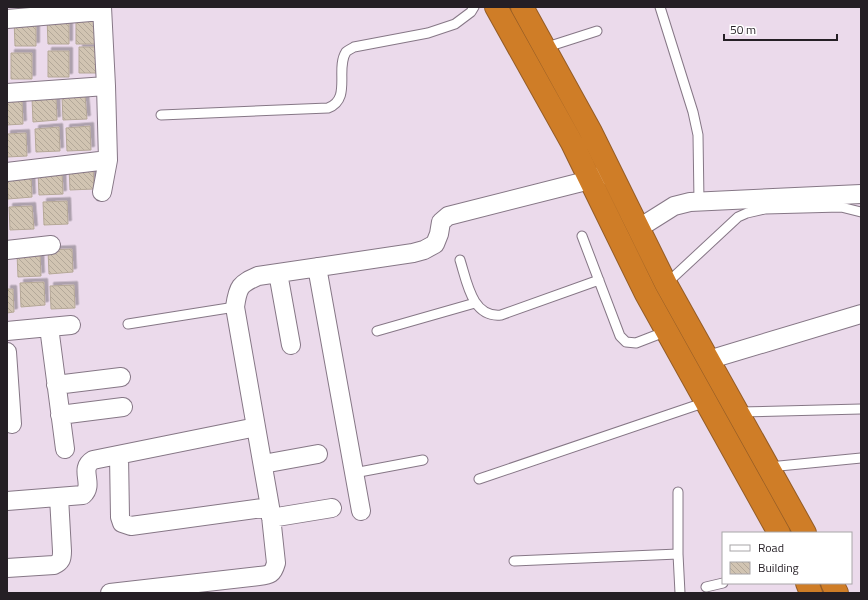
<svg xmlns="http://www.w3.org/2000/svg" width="868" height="600" font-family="'Titillium Web',sans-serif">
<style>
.building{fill:url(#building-back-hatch);stroke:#b5a897;filter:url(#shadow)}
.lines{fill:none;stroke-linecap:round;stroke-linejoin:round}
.lane-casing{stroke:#867786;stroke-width:11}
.street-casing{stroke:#867786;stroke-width:20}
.highway-casing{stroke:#945c26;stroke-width:24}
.lane{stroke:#fff;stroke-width:9}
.street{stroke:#fff;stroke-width:18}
.highway{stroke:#cf7d27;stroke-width:22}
</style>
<defs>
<pattern id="building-back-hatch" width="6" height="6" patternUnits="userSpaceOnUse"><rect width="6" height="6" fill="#d1c4b2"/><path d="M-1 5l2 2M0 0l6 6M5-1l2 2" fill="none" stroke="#b3a899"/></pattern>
<filter id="shadow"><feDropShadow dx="3.5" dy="-3.5" stdDeviation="0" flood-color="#0004"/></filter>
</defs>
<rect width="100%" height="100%" fill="#ebdaeb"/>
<path class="building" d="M47 18H69V44H48Z
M76 18H97V44H76Z
M14 20H36V46H15Z
M79 47H100V73H79Z
M48 51H69V77H48Z
M11 53H32V79H11Z
M85 95 87 119 63 120 62 97Z
M56 97 57 120 33 122 32 98Z
M7 101H22L23 124 7 125Z
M90 126 91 150 67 151 66 128Z
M59 127 60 151 36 152 35 129Z
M26 133 27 156 7 157V134Z
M93 165 94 189 70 190 69 167Z
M62 170 63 194 39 195 38 172Z
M31 174 32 197 8 199 7 175Z
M67 201 68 224 44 225 43 202Z
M32 206 34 229 10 230 9 207Z
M72 249 73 272 49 274 48 250Z
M40 253 41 276 18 277 17 254Z
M44 282 45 305 21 307 20 283Z
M74 285 75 308 51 309 50 286Z
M7 289H13L14 312 7 313Z"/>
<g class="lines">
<g class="lane-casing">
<path id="lane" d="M660 7 693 112 698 135 699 201
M544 48 597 31
M161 115 328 108C352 99 335 69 346 52 348 50 351 49 354 47L428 33 455 24 471 12 474 7
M582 236 620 336 626 342 636 343 667 331
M460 260C467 282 472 318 501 315L599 280
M666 284 738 217 747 213 765 209 841 207 861 212
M128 324 235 307
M377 331 475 303
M739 412 861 409
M769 467 861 458
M354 473 423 460
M479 479 706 402
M678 492V554L680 593
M514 561 678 554
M706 587 723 583"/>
</g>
<g class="street-casing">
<path id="street" d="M102 7 106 86 108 160 102 192
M7 19 102 11
M7 93 106 86
M7 172 108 160
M639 228 674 206 690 202 861 194
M7 250 51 245
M317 267 361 511
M278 273 291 345
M49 327 65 449
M7 331 71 325
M7 352 12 424
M708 360 861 314
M56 385 121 377
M60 415 123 407
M119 455 120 517 122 523 131 526 270 507
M263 464 318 454
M7 501 83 495C95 484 78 469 93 460L256 427
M271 518 332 508
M7 568 54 565C61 562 62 559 62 551L59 497
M110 593 259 576C270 575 273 574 276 563L270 507 235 307C238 286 240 284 258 276L413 253 424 250 435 244 439 234 441 222 448 216 590 180 603 175"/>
</g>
<g class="highway-casing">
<path id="highway" d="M496 7 572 143 646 294 779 533
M522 7 591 132 666 284 805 533
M807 583 811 593
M832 583 837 593"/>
</g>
<use href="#lane" class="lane"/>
<use href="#street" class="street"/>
<use href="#highway" class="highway"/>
</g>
<rect width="868" height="600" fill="none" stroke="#251f25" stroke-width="16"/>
<rect x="722" y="532" width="130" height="52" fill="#ffffff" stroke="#a8a5a8"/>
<rect x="730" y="545" width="20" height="6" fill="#ffffff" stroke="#a8a5a8"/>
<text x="758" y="552" font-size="12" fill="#251f25">Road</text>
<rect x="730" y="562" width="20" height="12" fill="url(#building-back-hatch)" stroke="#a8a5a8"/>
<text x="758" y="572" font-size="12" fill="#251f25">Building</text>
<path d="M724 34v6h113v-6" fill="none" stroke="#251f25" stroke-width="2"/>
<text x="730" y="34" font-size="12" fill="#251f25" stroke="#ffffff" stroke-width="3" paint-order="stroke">50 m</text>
</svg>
